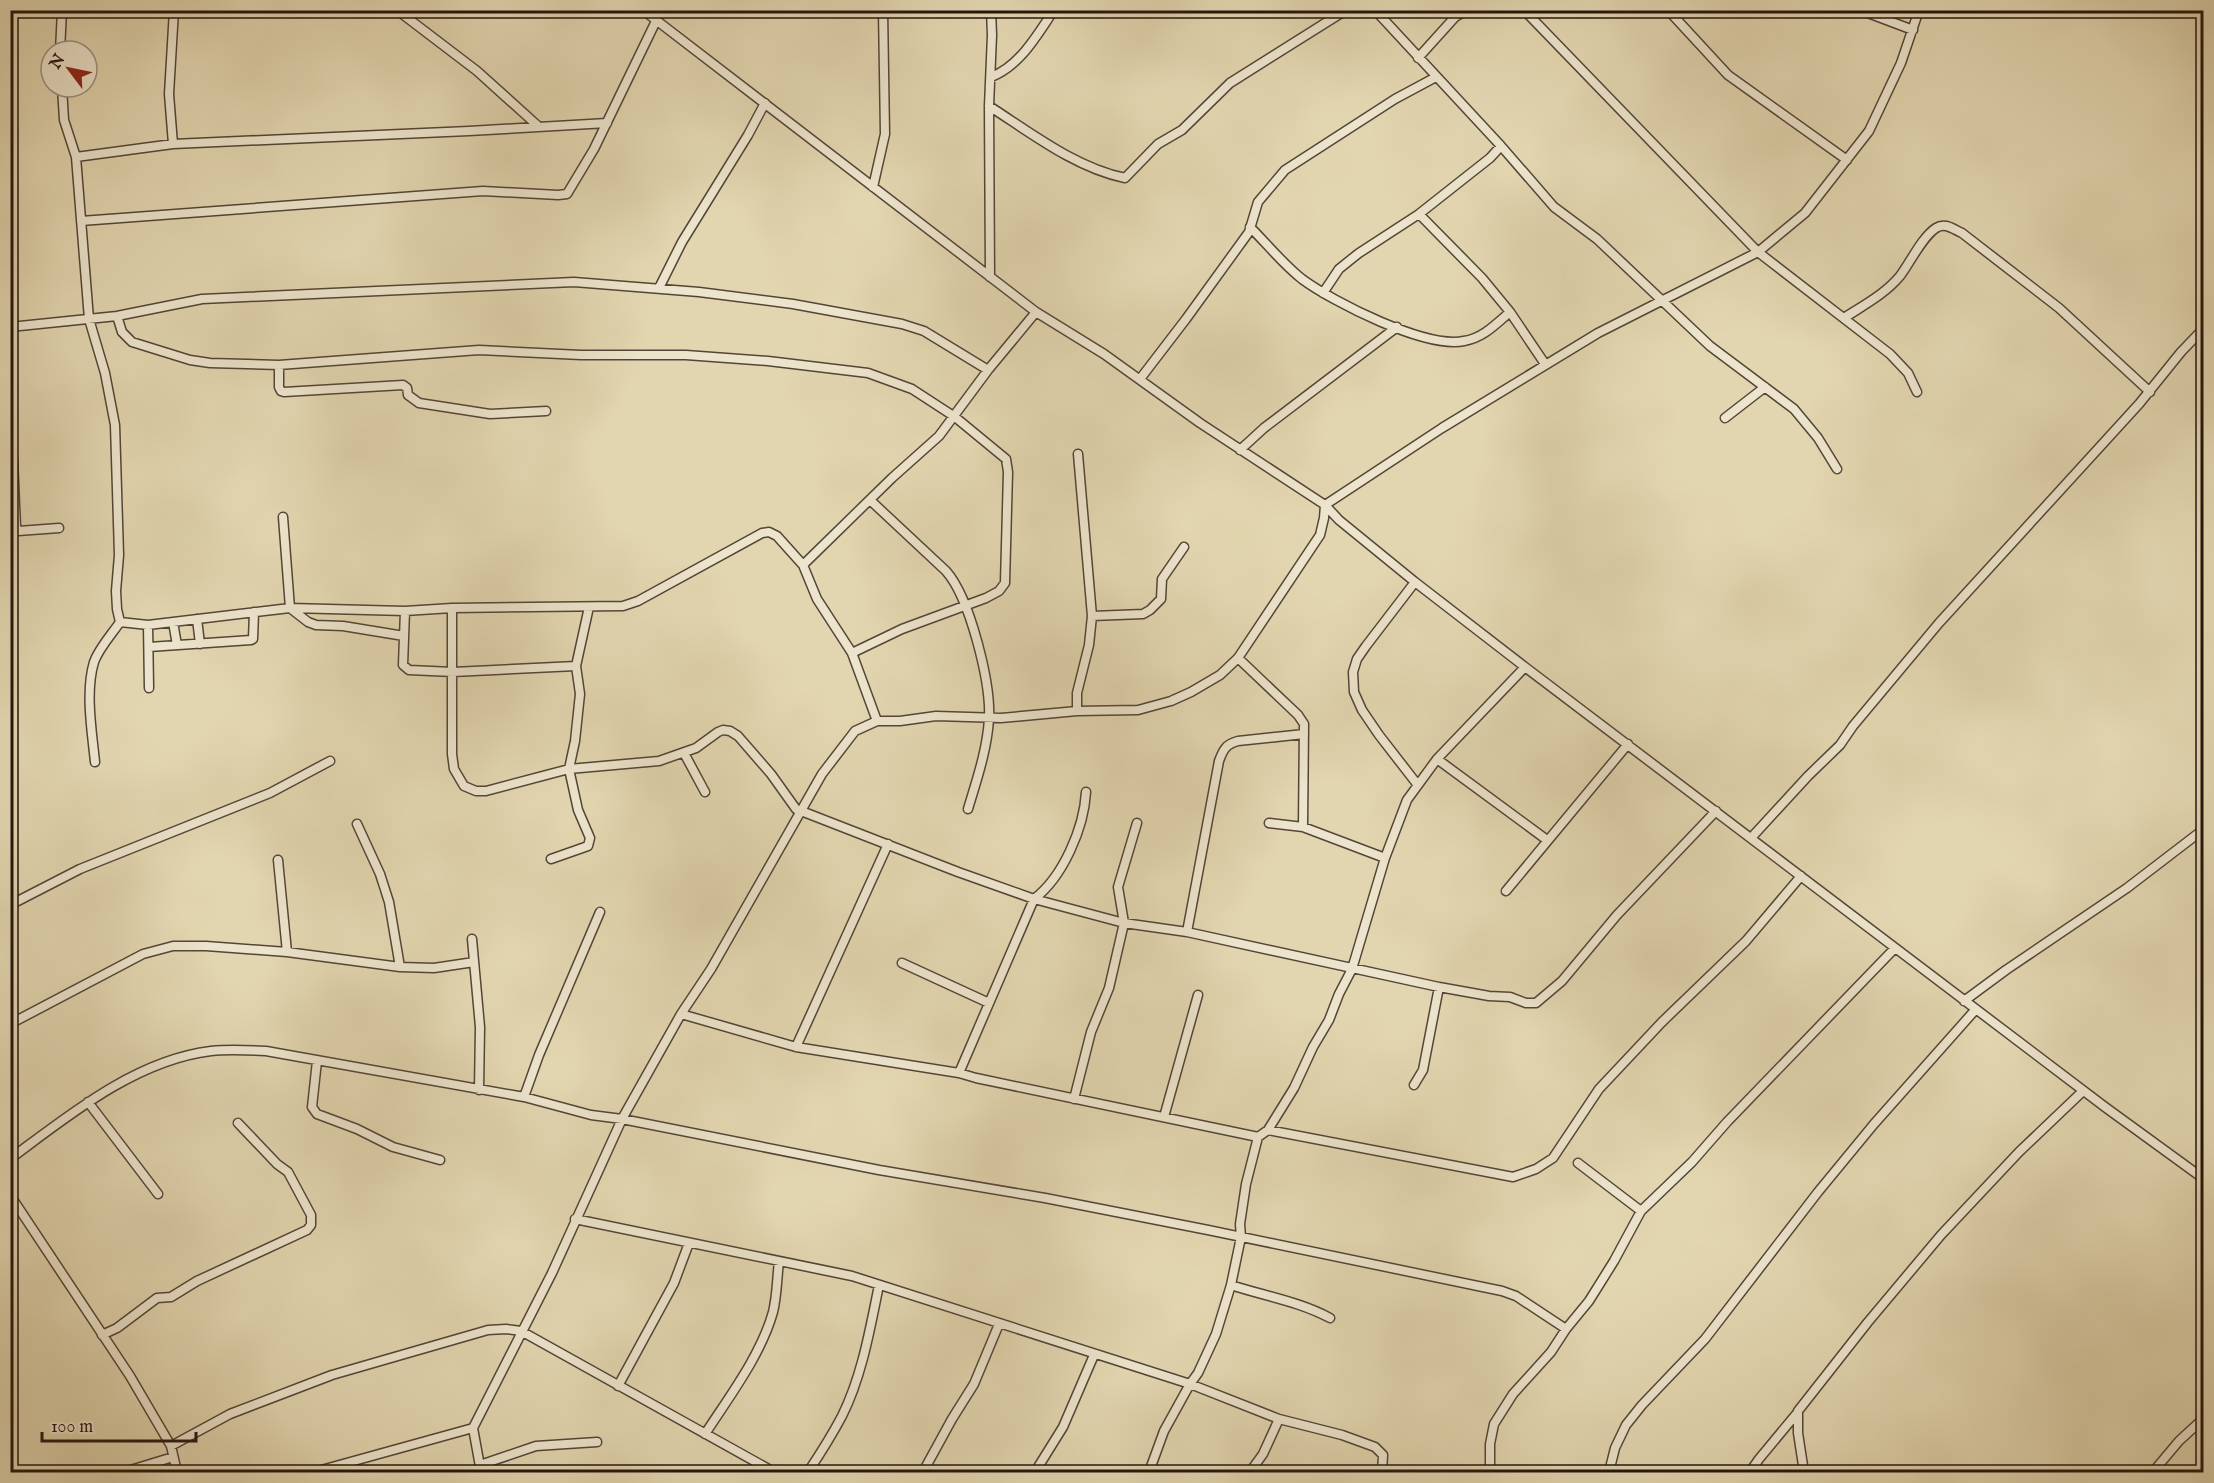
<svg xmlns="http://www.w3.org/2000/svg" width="2214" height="1483" font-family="'IM FELL English',serif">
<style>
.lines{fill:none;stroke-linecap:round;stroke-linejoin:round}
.minor-casing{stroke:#544538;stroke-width:11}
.minor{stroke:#ece4cc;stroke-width:8}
</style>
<rect width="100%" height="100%" fill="#e2d6b0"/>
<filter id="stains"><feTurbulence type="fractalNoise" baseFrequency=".00333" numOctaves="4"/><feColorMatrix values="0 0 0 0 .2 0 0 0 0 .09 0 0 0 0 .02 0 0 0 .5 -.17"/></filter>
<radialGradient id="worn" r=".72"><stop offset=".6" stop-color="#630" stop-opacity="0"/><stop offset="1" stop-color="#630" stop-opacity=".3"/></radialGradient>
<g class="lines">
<g class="minor-casing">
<path id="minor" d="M397 10 477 71 538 126
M643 10 1036 312 1104 354 1200 423 1325 505 1339 520 1415 582 1525 667 2105 1107 2204 1179
M1375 10 1501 146 1554 207 1597 239 1710 346 1794 409 1818 438 1837 469
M1524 10 1758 252 1890 354 1908 373 1917 392
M1668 10 1728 75 1847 160
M1860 10 1913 30
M60 51 62 10
M1418 58 1455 17 1467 10
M991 77C1020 66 1037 35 1054 10
M62 87 64 120 76 157 89 319 105 373 115 425 119 555 116 591 117 609 120 622 148 625 290 608 405 611 452 608 623 606 638 601 762 533 769 532 777 536 803 565 817 599 852 653 877 721
M989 106C1031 133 1076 168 1125 178L1158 144 1182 130 1230 83 1346 10
M173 144 169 94 174 10
M76 157 173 144 469 131 607 123
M873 187 885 134 883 10
M1419 214 1482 278 1510 312 1545 364
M81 221 483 191 558 195 567 194 594 149 656 21
M1250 227C1267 244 1283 264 1302 279 1333 302 1426 349 1464 341 1483 338 1496 324 1510 312
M990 277 989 106 992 35 991 10
M659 288 682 242 748 135 765 103
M1323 293 1339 269 1359 253 1419 214 1490 158 1501 146
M117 316 122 332 132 342 190 360 210 363 279 365 479 350 581 355H686L768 361 868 373 912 389 955 417 1006 459 1008 472 1005 583 999 591 986 598 902 629 852 653
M1844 318C1864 305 1885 294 1900 276 1910 263 1922 237 1936 228 1945 222 1953 229 1962 233L2059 308 2150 392
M10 327 117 316 202 299 574 282 699 292 793 304 902 324 924 331 988 370
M279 365V387L281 391 284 392 403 385 407 388 408 395 419 403 490 414 546 411
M1140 379 1186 319 1249 232 1258 202 1285 170 1395 99 1436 77
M1725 418 1765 387
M10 448 13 459 16 527 18 531 59 528
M1240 450 1264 428 1397 327
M870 500 946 571C970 598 991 683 989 719 987 750 977 779 968 809
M283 517 290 608 308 622 316 625 343 626 404 636
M803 565 892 478 939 436 988 370 1036 312
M1415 582 1366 646 1357 659 1353 672 1354 692 1362 710 1379 735 1417 784
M452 608V754L454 769 464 786 476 791H486L569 769 659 761 696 748 718 732 723 730 730 731 738 736 771 774 796 809 958 872 1034 899 1124 923 1187 932 1439 987 1489 996 1510 997 1526 1003H1536L1562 981 1617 915 1716 811
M405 611 403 665 409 670 453 672 576 666
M1092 616 1143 614 1150 610 1161 599 1162 579 1184 547
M197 619 200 644
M173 622 177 645
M148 625 149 688
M149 647 251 640 253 639 254 612
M1238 658 1298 715 1304 724 1303 827
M1077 711V693L1089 645 1092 616 1078 454
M684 753 705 792
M1437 759 1547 840
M95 762C92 732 85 692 94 662 99 648 112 634 120 622
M1269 823 1303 827 1385 858
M357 824 380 874 389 902 400 967
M1751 838 1808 776 1840 745 1853 726 1939 623 2139 404 2181 352 2204 328
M551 859 588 846 590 838 578 810 569 769 575 741 580 694 576 666 589 607
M278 860 287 952
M1506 891 1628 744
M10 905 80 869 270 793 330 761
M1187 932 1219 761C1223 750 1226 744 1238 741L1304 734
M472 939 480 1027 479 1090
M902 963 989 1003
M1964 1001 2006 970 2127 888 2204 829
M681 1014 796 1047 959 1073 976 1078 1258 1137 1268 1130 1513 1177 1536 1169 1553 1158 1599 1089 1662 1022 1746 941 1801 876
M10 1024 143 954 173 946H206L287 952 400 967 434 968 474 962
M796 1047 888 844
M317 1061 312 1107 317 1114 357 1129 393 1147 440 1160
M959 1073 1034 899C1063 877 1084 828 1086 792
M1414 1085 1423 1070 1439 987
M524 1097 539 1055 600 912
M1074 1099 1091 1032 1109 988 1124 923 1118 887 1137 823
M88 1102 158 1194
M1164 1117 1198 995
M1268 1130 1294 1088 1313 1047 1329 1020 1339 994 1352 969 1385 858 1407 800 1437 759 1525 667
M10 1159C69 1115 136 1060 211 1051 229 1049 248 1050 266 1051L524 1097 591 1115 622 1119 879 1170 1045 1198 1208 1230 1502 1291 1516 1296 1566 1329
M1578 1163 1641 1211
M10 1195 130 1376 171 1446 177 1472
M575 1219 852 1276 1190 1384 1279 1419 1342 1435 1375 1447 1383 1455 1382 1472
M1231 1285C1264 1296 1298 1301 1330 1318
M102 1335 117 1328 157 1298 171 1297 197 1281 307 1230 311 1225V1215L288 1172 277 1164 238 1123
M618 1386 674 1283 689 1243
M705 1434C729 1397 761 1355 773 1312 777 1296 777 1278 779 1261
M171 1446 230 1414 332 1375 488 1330 506 1329 521 1331 774 1472
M480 1465 536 1446 597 1442
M124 1472 173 1457
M314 1472 473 1428
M481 1472 473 1428 552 1273 622 1119 681 1014 711 969 822 774 855 731 877 721H900L936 716 1001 718 1077 711 1138 710 1171 701 1191 692 1220 675 1238 658 1320 535 1324 518 1325 505 1442 428 1598 333 1758 252 1805 213 1869 131 1901 63 1919 10
M808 1472C820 1454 832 1435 842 1416 862 1376 870 1329 879 1285
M923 1472 952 1419 974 1384 999 1324
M1035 1472 1063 1427 1094 1355
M1149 1472 1164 1431 1190 1384 1198 1373 1216 1334 1231 1285 1241 1237 1240 1224 1246 1184 1258 1137
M1250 1472 1263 1454 1279 1419
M1490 1472V1444L1494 1424 1513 1394 1551 1352 1566 1329 1589 1301 1614 1261 1641 1211 1692 1162 1727 1122 1895 948
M1609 1472 1615 1448 1626 1425 1642 1405 1705 1339 1818 1192 1874 1124 1976 1009
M1750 1472 1759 1459 1798 1412
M1804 1472 1798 1433V1411L1868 1322 1941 1235 2019 1152 2083 1091
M2153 1472 2179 1441 2204 1418"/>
</g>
<use href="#minor" class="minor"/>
</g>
<rect width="2214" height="1483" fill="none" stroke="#e2d6b0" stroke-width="36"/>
<rect x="12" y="12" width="2190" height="1459" fill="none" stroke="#241510" stroke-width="3"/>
<rect x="18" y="18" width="2178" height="1447" fill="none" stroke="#241510" stroke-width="1.5"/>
<g transform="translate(69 69) rotate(302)"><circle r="28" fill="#ece4cc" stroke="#9c9181" stroke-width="1.5"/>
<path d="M0-4.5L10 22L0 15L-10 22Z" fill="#8f2418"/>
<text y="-9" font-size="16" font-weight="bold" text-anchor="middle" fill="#241510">N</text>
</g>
<path d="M42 1432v9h154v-9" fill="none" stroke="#241510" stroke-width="3"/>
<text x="51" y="1432" font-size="18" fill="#241510" stroke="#ece4cc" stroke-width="4.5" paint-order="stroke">100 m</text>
<rect width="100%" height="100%" filter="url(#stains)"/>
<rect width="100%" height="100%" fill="url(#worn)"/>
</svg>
